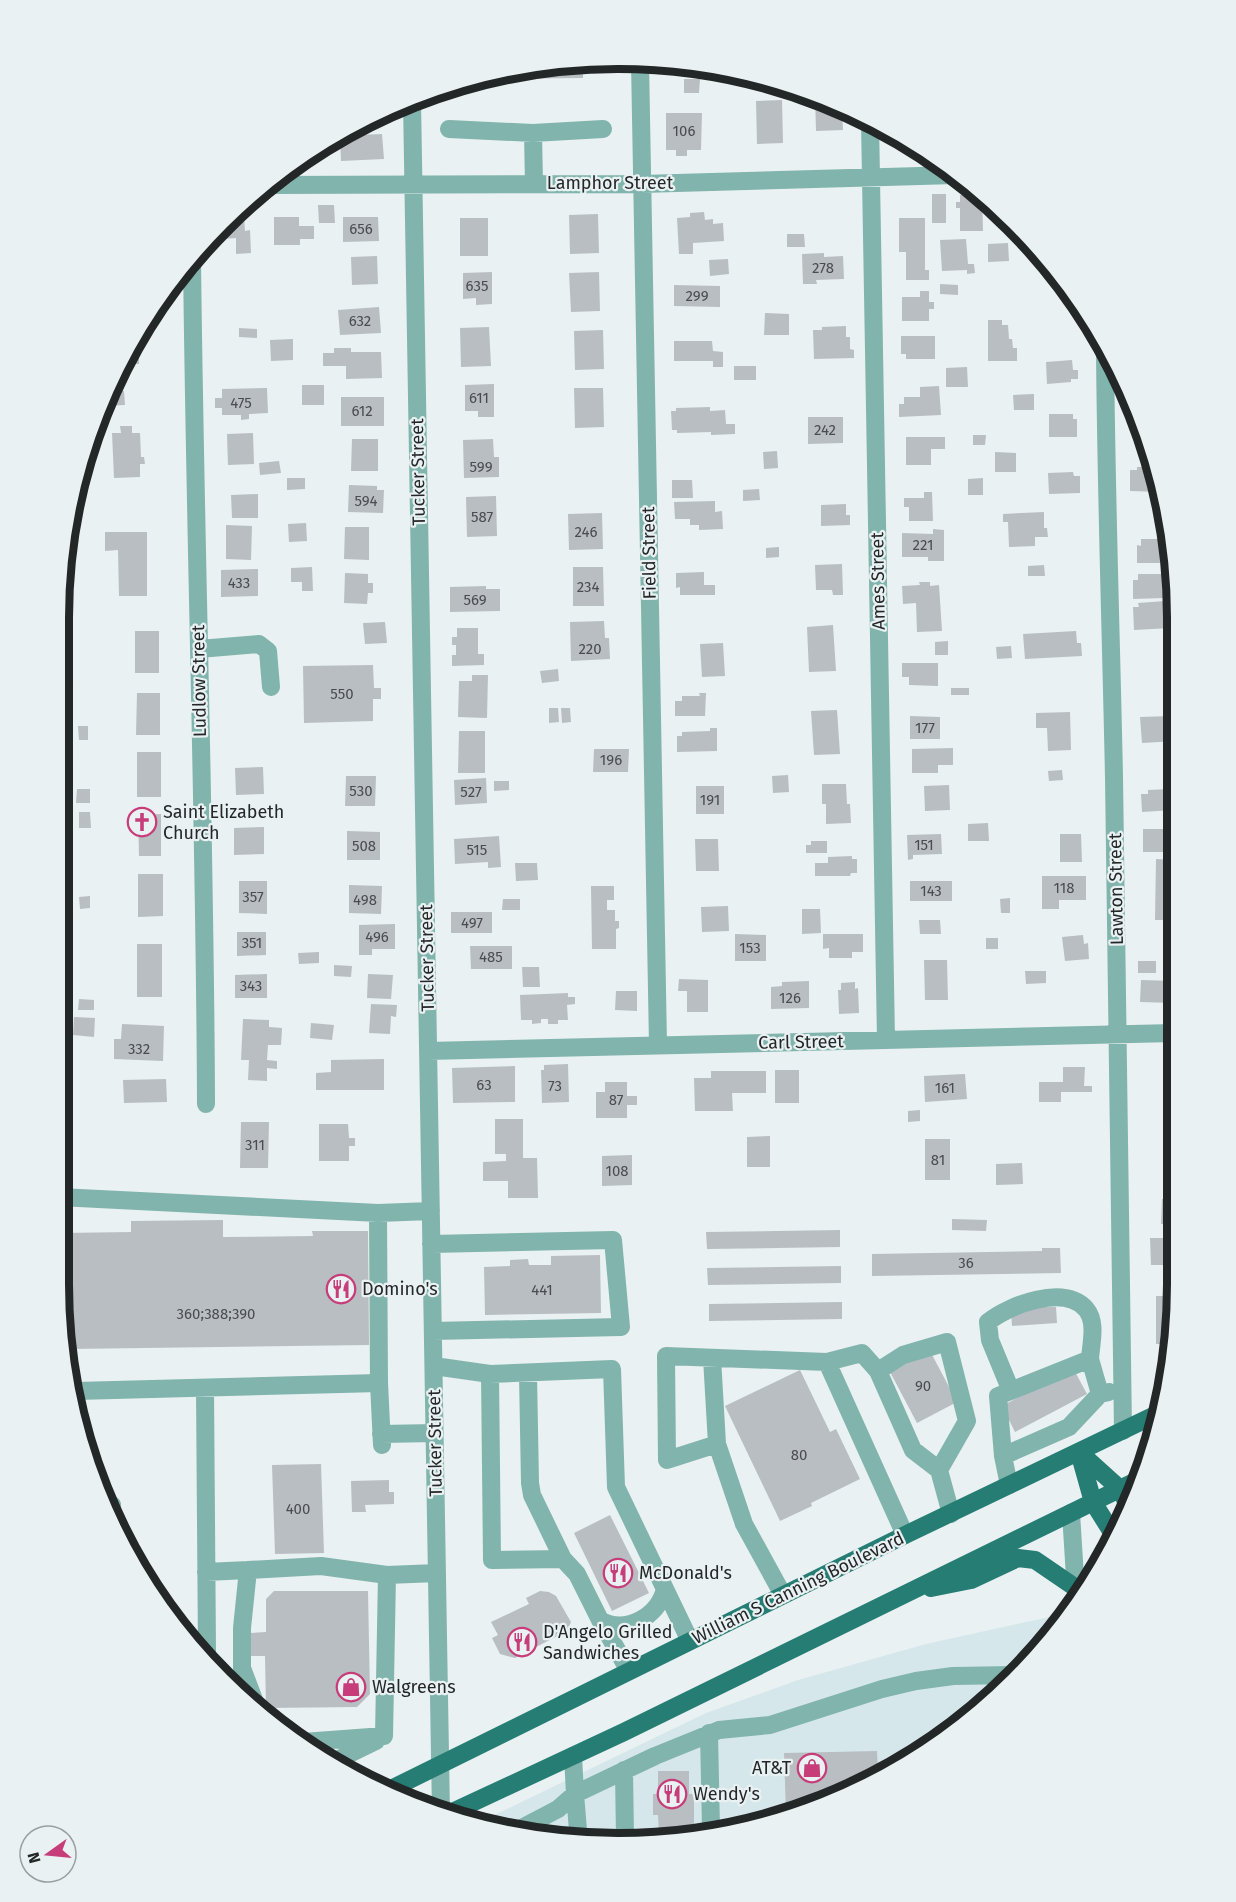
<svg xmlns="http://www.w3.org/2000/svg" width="1236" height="1902" font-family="'Fira Sans',sans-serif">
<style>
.built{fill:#d6e7eb}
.building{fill:#b9bec3}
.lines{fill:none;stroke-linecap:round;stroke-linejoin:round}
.minor{stroke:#81b4ac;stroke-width:18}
.major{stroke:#267d73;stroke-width:18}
.labels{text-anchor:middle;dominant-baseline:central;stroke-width:4.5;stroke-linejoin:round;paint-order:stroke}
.number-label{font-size:15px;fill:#494d4f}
.street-label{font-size:18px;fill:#242728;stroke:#e9f1f2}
.poi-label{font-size:18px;fill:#242728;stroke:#e9f1f2;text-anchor:start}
.rim{fill:none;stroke:#242728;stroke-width:8}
</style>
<rect width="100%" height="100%" fill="#e9f1f2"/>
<path class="built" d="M1063 1614 1039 1653 929 1749 763 1824 582 1842 480 1822 706 1713 798 1680 926 1644Z"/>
<path class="building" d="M581 60H593V72H583V78L487 79V75Z
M684 79H700L699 93H684Z
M815 96 842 108 843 130 816 131Z
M782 100 783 143 757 144 756 101Z
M666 113H702L701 150H687V156H676V150H666Z
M356 125H358V135L382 134 384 159 341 161 340 135H347V131Z
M316 150 317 161 299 162V166L289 167Z
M932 194H946V223H932Z
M982 194 983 231H960V208H956V202H960V195Z
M318 205H334L335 223H319Z
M704 212 705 220 713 219V224L723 223 724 241 693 243V254H679L677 218 690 217V213Z
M598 214 599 253 570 254 569 215Z
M244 216 245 231 250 230 251 253 236 254V238L222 239 221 227 232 217Z
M274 217H299V226H314V239H300V245H274Z
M343 217H378L379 241 343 242Z
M460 218H488V256H460Z
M899 218H925V270H929V280H906V252H899Z
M787 234H804L805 247H787Z
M966 239 968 264H974L975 273 967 274V270L942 271 940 240Z
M1008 243 1009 261 988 262V244Z
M824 253V257L843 256 844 279 816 280 817 284H803L802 254Z
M377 256 378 284 352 285 351 257Z
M728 259 729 274 710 276 709 260Z
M492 272V304L476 305V298L463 299V273Z
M599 272 600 311 571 312 569 273Z
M940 284 958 285V295L940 294Z
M674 285 720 286V307L674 306Z
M920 291H929V302H934V309H929V321H902V297H920Z
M379 307 381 333 340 335 338 310Z
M765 313 789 314V335H764Z
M988 320H1002V325H1008L1009 339H1012L1013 348H1017V361H988Z
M846 326V337H850V349L854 350V358L814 359 813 330H822V327Z
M489 327 491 366 461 367 460 328Z
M239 328 257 329V338L239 337Z
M603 330 604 369 575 370 574 331Z
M901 336H935V359H906V354H901Z
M293 339V360L271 361 270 340Z
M674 341H712L713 351 723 352V367H713V361H674Z
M139 343V364H126Z
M334 348H351V352H381L382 378 346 379V366H323V353H334Z
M1072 360 1073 370H1078V379H1071V382L1047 384 1046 362Z
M734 366H756V380H734Z
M967 367 968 387H946V368Z
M494 384V417H478V411H465V385Z
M302 385H324V405H302Z
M939 386 941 415 899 417V404H904V397H920V387Z
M267 388 268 413 249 414V419L241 420V415H222V408H215V398H222V389Z
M574 388H603L604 427 575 428Z
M109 391H124L125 405 100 406Z
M1034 394V410H1014L1013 395Z
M341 397H384V426H341Z
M710 407V411L725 410 726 424H735V434L711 435V432L677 433V430H672L671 411H676V408Z
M1049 414H1073V419H1077V437H1049Z
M808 417H843V443L808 444Z
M120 426H132V433H140L141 457H144L145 464H140V477L114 478 112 433H121Z
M253 433 254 464 228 465 227 434Z
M973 435H986L985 445H973Z
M906 437H945V449H931V465H906Z
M352 439H378V471H351Z
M493 439 494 457H499V477L464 478 463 440Z
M777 451 778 468 764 469 763 452Z
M995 452 1016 453V472H995Z
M279 461 281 473 260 475 259 463Z
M1137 467H1156L1162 492 1130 491V470H1137Z
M1073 472 1074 476H1080V493L1049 494 1048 473Z
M287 478H305V489L287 490Z
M983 478V495H968V479Z
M672 480H692L693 498H672Z
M349 485 377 486V490H384L383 513 348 512Z
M759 489 760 500 743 501V490Z
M924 492H932L933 521H909V507H904V498H924Z
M258 494V518H232L231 495Z
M496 496 497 536 467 537 466 497Z
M715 501V512L722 511 723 529 699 530V525H690V519H675L674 502Z
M846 504V515H850V525L821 526V505Z
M1044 512V528H1047L1048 537H1035V546L1009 547 1008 522H1003V514Z
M602 513 603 549 569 550 568 514Z
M306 523 307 541 289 542 288 524Z
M226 525 252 526 251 560 226 559Z
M345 527H369V560L344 559Z
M933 529 944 530V561H928V557H902V533L933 534Z
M105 532H147V596H119L118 550 105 551Z
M1141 539H1166L1165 552H1171L1173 563H1137V545L1141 546Z
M779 547V557L766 558V548Z
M842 564 843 595H833L832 590H816L815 565Z
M1044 565 1045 576H1028V566Z
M312 567 313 591H302V582H291V568Z
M573 567H603L604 606H573Z
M258 569V596L221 597V570Z
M704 572V585H715V595H680V587L676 588V573Z
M345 573 368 574V583H373V593H368L367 604 344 603Z
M1138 574H1164V598L1133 599V580H1138Z
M919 582H930V586L939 585 942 631 917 632 916 603 903 604 902 586 920 585Z
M486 586V589H500V611L450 612V587Z
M1165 601 1166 605 1170 604 1171 628 1134 630 1133 607H1139L1138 603Z
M604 621 605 638H609L610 659 571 661 570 622Z
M385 622 387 643 365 644 363 623Z
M833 625 836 671 809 672 807 627Z
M457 628H478V654H484V665L452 666V655H456V645H452V637H457Z
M135 631H159V673H135Z
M1076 631 1077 643H1081L1082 656 1025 659 1023 634Z
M1169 638H1176V665H1166L1165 650H1170Z
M948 641V655H935V642Z
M723 643 725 676 702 677 700 644Z
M1011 646 1012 658 997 659 996 647Z
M902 663H938V686L909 685V677H902Z
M373 665 374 688H381V699H373V721L304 723 303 666Z
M558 669 559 681 542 683 540 671Z
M472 675H488L487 718 458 717 459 681H472Z
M951 688H969V695H951Z
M137 693H160V735H136Z
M699 693H706L705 716H675V701H682V696H700Z
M549 708H558L559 722 549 723Z
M561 708H570L571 722 562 723Z
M837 710 840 754 814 755 811 711Z
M1070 712 1071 750 1048 751 1047 728H1036V713Z
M910 716 940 717V739H910Z
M1170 716 1171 719H1176V741L1142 743 1140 717Z
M78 726H88V740H79Z
M710 728H717V751L677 752V736H682V732L710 731Z
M459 731H485V773H458Z
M953 748V765H938V773H912V749Z
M594 749H629L628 772H593Z
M137 752H161V797H137Z
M263 767 264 794 236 795 235 768Z
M1062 770 1063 780 1049 781 1048 771Z
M788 775 789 792 773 793 772 776Z
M346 776H376L375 806H345Z
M486 778 487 803 455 805 454 780Z
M494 781H509V790L494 791Z
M822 784H846L847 804H850L851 823 826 824V804H822Z
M949 785 950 810 925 811 924 786Z
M696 786H724V814H696Z
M77 789H90V803H76Z
M1171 789 1173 810 1142 812 1141 794H1148V790Z
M79 812H90L91 828H79Z
M161 814V856H139L138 815Z
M62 816H73V833H61Z
M988 823 989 841H968V824Z
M1167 825H1175V852H1143V829H1167Z
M264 827V854L234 855V828Z
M347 831 380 832V860H347Z
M941 834 942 854 913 855V859L908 860 907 835Z
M1060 834H1081L1082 862H1060Z
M499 836 501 867 488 868V862L455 864 454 839Z
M695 839H718L719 871H696Z
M811 841H827V853H806V845H811Z
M852 856V859H857V873H851L850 876H815V863H828V857Z
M1156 859 1175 860V920H1155Z
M515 863H537L538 880 516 881Z
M138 874H163V916L138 917Z
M1042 876H1086V900H1059V909H1042Z
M239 881H267V914L239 913Z
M910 881H952V901H910Z
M349 885 382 886 381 914 349 913Z
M591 886H614V900H607V910H615V921H619V928L616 929V949H592Z
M90 896V908L80 909 79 897Z
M1010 898V913H1001L1000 899Z
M503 899H520V910H502Z
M728 906 729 931 702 932 701 907Z
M802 909H820L821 933 802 934Z
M451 912H492V933H451Z
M919 920H940L941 934H920Z
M395 924V949H372V955H359V925Z
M237 932H266V955L237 956Z
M735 934 766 935V961H735Z
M823 934H863V952H852V958H829V948L823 949Z
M1083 935 1084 944 1088 943 1089 959 1065 961 1062 937Z
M986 938H998V949H986Z
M137 944H162V997H137Z
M470 946H512V969H471Z
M319 952V963L299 964 298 953Z
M924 960H947L948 1000H925Z
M1138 961H1156V973H1138Z
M334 965 352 966 351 977 334 976Z
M522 967H539L540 987H523Z
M1025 971H1046V983L1026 984Z
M267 974V998H235V975Z
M368 974 393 975 391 999 367 998Z
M679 979 708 980V1012H687V991H678Z
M1141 980 1174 981V1003L1140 1002Z
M809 981V1008L771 1009V987L782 986V982Z
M855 982V989L858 988 859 1013 839 1014 838 990H841V983Z
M616 991H637V1011L615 1010Z
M568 993V997H575V1004L567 1005 568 1020H558V1024H548V1019H541V1023L532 1024V1020H521L520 995Z
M79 999 94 1000V1010H78Z
M371 1004 397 1005 396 1017 391 1016 390 1034 369 1033Z
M74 1017 95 1018 94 1037 73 1035Z
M243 1019 269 1020V1027L282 1028 281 1045H268L267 1060 277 1061V1069L267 1068V1081L248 1080 249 1060H241Z
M311 1023 334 1025 332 1040 310 1038Z
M122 1024 164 1026 163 1061 114 1059V1039H121Z
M384 1059V1090H316V1073L331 1072V1060Z
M1165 1063H1174V1095H1164Z
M568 1064 569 1102 542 1103 541 1070H544V1065Z
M515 1066V1102L453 1103 452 1068Z
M1063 1067H1085L1084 1086H1092V1092H1061V1102H1039V1082H1063Z
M775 1070H799V1103H775Z
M711 1071H766V1093H732L733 1111H695L694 1078H711Z
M965 1074 967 1099 925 1102 924 1076Z
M166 1079 167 1102 124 1103 123 1080Z
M605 1082H627V1096H637V1105H627V1118H596V1092H605Z
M920 1110V1121L908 1122V1111Z
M495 1119H523V1158H537L538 1198H508V1181H483V1162L506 1161V1154H495Z
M241 1122H269L268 1168H240Z
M319 1124H348L349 1138H355V1146H349V1161H319Z
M770 1136V1167H747V1137Z
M925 1139H950V1180H925Z
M632 1155V1185L602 1186V1156Z
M1022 1163 1023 1184 996 1185V1164Z
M1162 1199H1173V1225L1161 1224Z
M952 1219 987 1220 986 1231 952 1230Z
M223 1220V1237L313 1236 312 1231H368L369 1345 69 1349 58 1284 59 1223 62 1222V1233L131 1232V1221Z
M840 1230V1247L707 1249 706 1232Z
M1150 1238H1173V1265H1151Z
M1042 1248H1060L1061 1273 872 1276V1254L1042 1251Z
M600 1255 601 1313 485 1315 484 1267 510 1266V1260L528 1259 529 1265H551V1256Z
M841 1266V1283L708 1285 707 1268Z
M1166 1273H1173V1344H1156V1296H1166Z
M842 1302V1319L709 1321V1304Z
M1047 1302V1307H1056L1057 1323 1012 1326 1011 1309Z
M929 1349 957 1402 917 1423 889 1370Z
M1073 1368 1087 1394 1015 1432 1002 1406Z
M800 1370 830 1432 836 1429 860 1479 811 1503 812 1506 780 1521 725 1406Z
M321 1464 324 1553 275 1554 272 1465Z
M389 1480V1492H394V1504L365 1505 366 1512H352L351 1481Z
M610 1515 649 1593 612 1611 574 1533Z
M274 1591H368L370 1694 357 1707 266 1708 265 1656H251L250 1633 266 1632V1599Z
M540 1591 549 1592 556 1596 571 1622 567 1631 515 1658 500 1654 492 1638 498 1635 491 1622 529 1604 526 1598Z
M877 1751 878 1773 786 1813 784 1753Z
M658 1771H689V1794H694V1831L659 1835 658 1815H653V1794H658Z"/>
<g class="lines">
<path class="minor" d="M640 62 658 1045
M412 101 441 1814
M870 121 886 1040
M449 129 533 133 603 129
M533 133 534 184
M266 185 642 184 955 175
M192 258C195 540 205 822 206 1104
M1105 347C1106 490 1111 633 1114 777 1119 995 1122 1213 1123 1431
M199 649 259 644 268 651 271 687
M428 1051 1174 1033
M59 1197 378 1213
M431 1244 613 1240 621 1327 433 1331
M712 1358 717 1444
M827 1362 905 1535
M434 1366 490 1374
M528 1374 530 1483 532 1495 563 1559 577 1574 600 1620 629 1671
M379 1383 378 1213 431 1211
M205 1388 207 1653
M76 1391 379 1383 382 1445
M1011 1391 990 1340 988 1322C1009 1305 1064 1284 1086 1309 1097 1322 1091 1343 1090 1359
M381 1434 435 1433
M1003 1456 998 1396 1090 1359 1100 1394
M939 1470 967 1421 947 1342 903 1355 878 1371 913 1450 939 1470 951 1514
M1009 1485 1003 1456 1069 1427 1100 1394 1109 1392
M107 1502 112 1505V1512
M1071 1513 1076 1593
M563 1559 492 1560 490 1374 612 1369 616 1487 690 1641
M206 1572 248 1570
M783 1595 744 1524 717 1444 667 1460 666 1356 827 1362 862 1353 878 1371
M600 1620C625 1635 658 1617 665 1589
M256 1705 242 1668V1628L248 1570 321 1566 387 1575
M709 1733 711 1829
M303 1742 384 1736 387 1575 437 1573
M573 1756 575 1794 655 1756 719 1730 770 1725 882 1689 916 1681 953 1676 1014 1675
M337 1760 376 1741
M624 1770 625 1838
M575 1794 579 1842
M518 1830 558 1809 575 1794"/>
<path class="major" d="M1079 1452 1093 1502 1113 1534
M1079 1452 1120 1489 1129 1507
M931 1588 971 1580 1018 1558 1035 1560 1076 1588
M391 1789 905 1535 1157 1414
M446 1815 624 1732 1140 1479"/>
</g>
<defs>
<g id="church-ring" transform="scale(1.5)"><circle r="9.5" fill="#e9f1f2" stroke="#c63d79" stroke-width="1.5"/><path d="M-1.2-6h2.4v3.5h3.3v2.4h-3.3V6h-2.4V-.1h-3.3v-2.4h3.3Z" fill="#c63d79"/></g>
<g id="restaurant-ring" transform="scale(1.5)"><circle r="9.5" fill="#e9f1f2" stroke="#c63d79" stroke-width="1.5"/><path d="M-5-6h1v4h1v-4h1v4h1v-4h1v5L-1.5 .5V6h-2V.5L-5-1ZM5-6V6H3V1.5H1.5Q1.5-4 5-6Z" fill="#c63d79"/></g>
<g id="shop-ring" transform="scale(1.5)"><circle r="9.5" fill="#e9f1f2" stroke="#c63d79" stroke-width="1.5"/><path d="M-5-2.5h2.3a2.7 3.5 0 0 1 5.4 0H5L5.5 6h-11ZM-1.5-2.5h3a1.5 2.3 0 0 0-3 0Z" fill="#c63d79"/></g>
</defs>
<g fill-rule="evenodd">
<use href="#church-ring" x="142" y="822"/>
<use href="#restaurant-ring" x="341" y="1289"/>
<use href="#restaurant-ring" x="618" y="1573"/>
<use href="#restaurant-ring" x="522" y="1642"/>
<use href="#shop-ring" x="351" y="1687"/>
<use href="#shop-ring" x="812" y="1768"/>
<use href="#restaurant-ring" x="672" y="1794"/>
</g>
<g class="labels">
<g class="number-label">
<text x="684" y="131">106</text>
<text x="361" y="229">656</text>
<text x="823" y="268">278</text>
<text x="477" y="286">635</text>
<text x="697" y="296">299</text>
<text x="360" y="321">632</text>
<text x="479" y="398">611</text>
<text x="241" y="403">475</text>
<text x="362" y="411">612</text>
<text x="825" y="430">242</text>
<text x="481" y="467">599</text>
<text x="366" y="501">594</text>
<text x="482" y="517">587</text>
<text x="586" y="532">246</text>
<text x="923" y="545">221</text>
<text x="239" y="583">433</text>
<text x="588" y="587">234</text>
<text x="475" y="600">569</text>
<text x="590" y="649">220</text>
<text x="342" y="694">550</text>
<text x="925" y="728">177</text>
<text x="611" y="760">196</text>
<text x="361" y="791">530</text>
<text x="471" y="792">527</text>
<text x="710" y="800">191</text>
<text x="924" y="845">151</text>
<text x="364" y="846">508</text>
<text x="477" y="850">515</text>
<text x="1064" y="888">118</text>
<text x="931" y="891">143</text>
<text x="253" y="897">357</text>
<text x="365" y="900">498</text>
<text x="472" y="923">497</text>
<text x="377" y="937">496</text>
<text x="252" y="943">351</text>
<text x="750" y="948">153</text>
<text x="491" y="957">485</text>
<text x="251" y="986">343</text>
<text x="790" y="998">126</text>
<text x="139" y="1049">332</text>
<text x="484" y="1085">63</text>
<text x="555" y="1086">73</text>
<text x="945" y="1088">161</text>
<text x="616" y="1100">87</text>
<text x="255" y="1145">311</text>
<text x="938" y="1160">81</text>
<text x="617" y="1171">108</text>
<text x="966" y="1263">36</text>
<text x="542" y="1290">441</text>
<text x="216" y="1314">360;388;390</text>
<text x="923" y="1386">90</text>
<text x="799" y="1455">80</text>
<text x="298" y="1509">400</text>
</g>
<g class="street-label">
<text x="610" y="183">Lamphor Street</text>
<text transform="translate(418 472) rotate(-91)">Tucker Street</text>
<text transform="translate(649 553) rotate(-91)">Field Street</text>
<text transform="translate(878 581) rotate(-91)">Ames Street</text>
<text transform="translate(199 681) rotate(-91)">Ludlow Street</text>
<text transform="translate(1116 889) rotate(-91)">Lawton Street</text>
<text transform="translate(427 958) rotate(-91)">Tucker Street</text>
<text transform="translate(801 1042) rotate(-1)">Carl Street</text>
<text transform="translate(435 1443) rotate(-91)">Tucker Street</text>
<text transform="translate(798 1588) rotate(-26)">William S Canning Boulevard</text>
</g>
<g class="poi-label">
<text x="163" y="812">Saint Elizabeth<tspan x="163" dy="21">Church</tspan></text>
<text x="362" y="1289">Domino's</text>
<text x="639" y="1573">McDonald's</text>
<text x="543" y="1632">D'Angelo Grilled<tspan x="543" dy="21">Sandwiches</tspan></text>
<text x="372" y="1687">Walgreens</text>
<text x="791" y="1768" text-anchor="end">AT&amp;T</text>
<text x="693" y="1794">Wendy's</text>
</g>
</g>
<path d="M0 0H1236V1902H0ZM618 69H618A549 549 0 0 1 1167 618V1284A549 549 0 0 1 618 1833H618A549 549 0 0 1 69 1284V618A549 549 0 0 1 618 69Z" fill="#e9f1f2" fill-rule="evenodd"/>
<path class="rim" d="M618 69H618A549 549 0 0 1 1167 618V1284A549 549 0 0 1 618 1833H618A549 549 0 0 1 69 1284V618A549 549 0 0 1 618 69Z"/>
<g transform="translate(48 1854) rotate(255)"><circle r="28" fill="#e9f1f2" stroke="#9aa0a1" stroke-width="1.5"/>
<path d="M0-4.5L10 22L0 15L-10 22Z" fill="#c63d79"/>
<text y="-9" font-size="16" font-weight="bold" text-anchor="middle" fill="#242728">N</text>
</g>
</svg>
